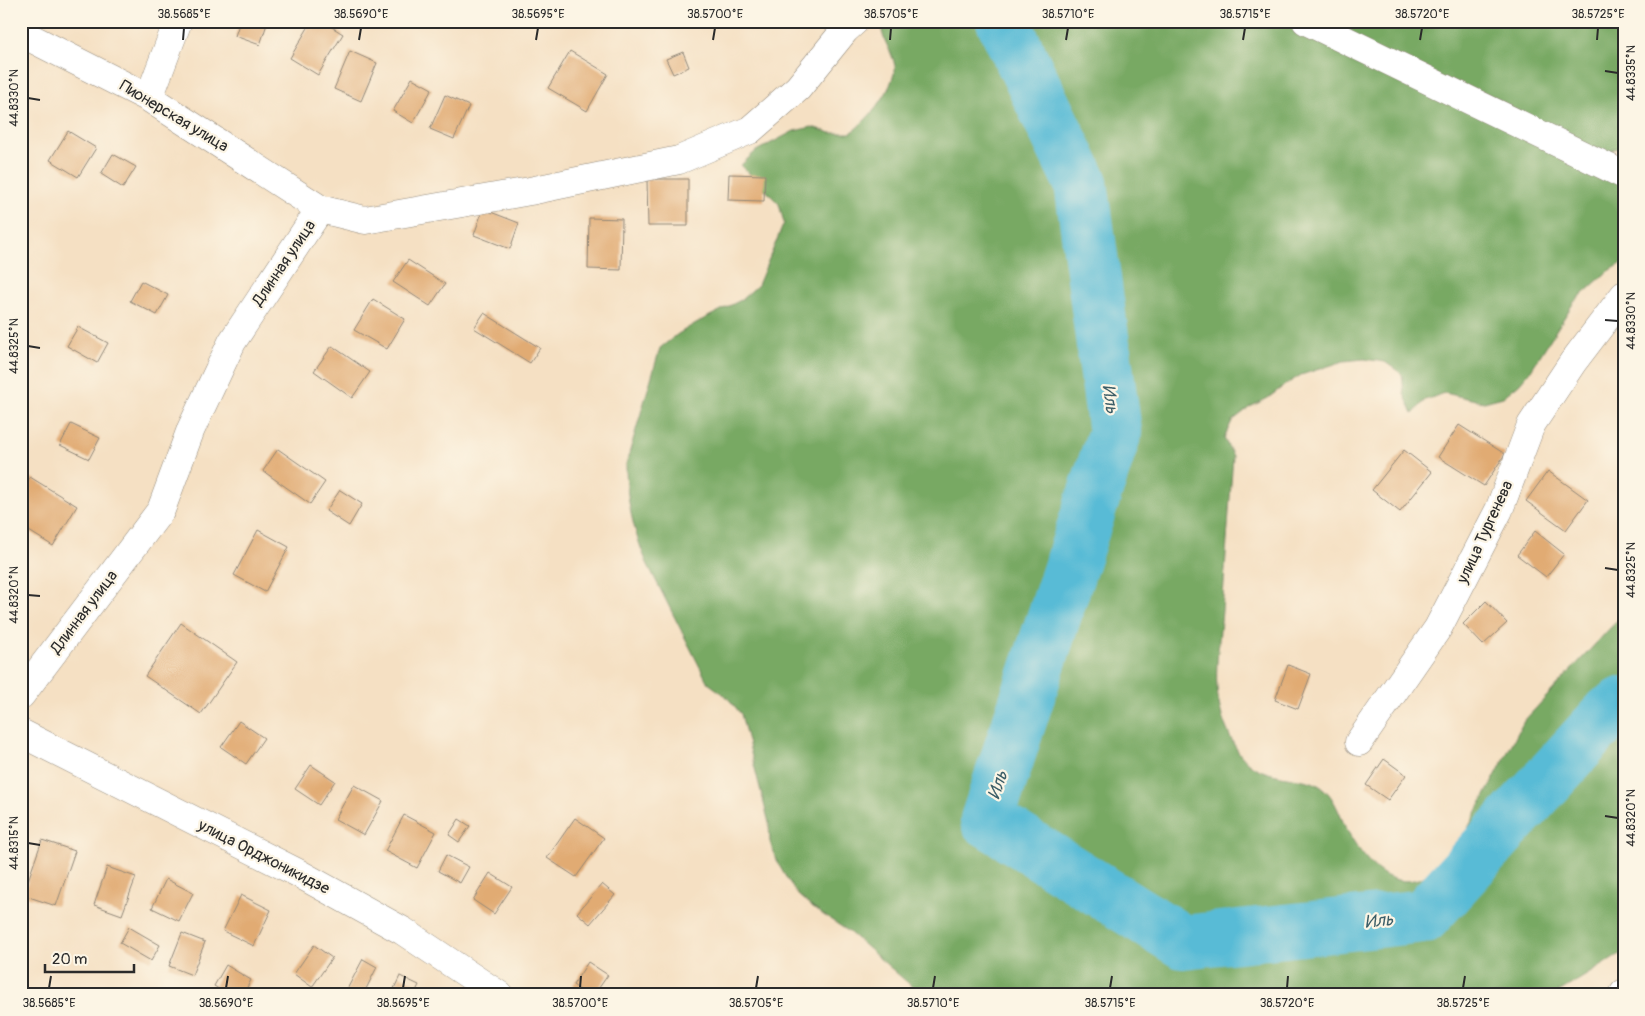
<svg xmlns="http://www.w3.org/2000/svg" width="1645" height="1016" font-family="Pangolin,sans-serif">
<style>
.forest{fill:#78a964;stroke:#526a48}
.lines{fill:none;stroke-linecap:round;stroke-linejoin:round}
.river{stroke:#58bbd6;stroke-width:54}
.building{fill:#e1ab73}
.minor-casing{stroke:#908677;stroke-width:29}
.minor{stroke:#fff;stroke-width:28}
.ticks{fill:none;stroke:#2b2b2b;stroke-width:2}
.labels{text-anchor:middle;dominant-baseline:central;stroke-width:4.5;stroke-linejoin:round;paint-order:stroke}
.street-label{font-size:16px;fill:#2b2b2b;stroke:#fcf5e5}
.water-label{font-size:18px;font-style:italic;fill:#3b5d67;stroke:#fcf5e5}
.neatline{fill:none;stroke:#2b2b2b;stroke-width:2}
.ticks-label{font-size:12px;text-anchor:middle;fill:#2b2b2b}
</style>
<rect width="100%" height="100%" fill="#fcf5e5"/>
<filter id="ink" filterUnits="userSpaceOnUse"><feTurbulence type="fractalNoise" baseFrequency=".02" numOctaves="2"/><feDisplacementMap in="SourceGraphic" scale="10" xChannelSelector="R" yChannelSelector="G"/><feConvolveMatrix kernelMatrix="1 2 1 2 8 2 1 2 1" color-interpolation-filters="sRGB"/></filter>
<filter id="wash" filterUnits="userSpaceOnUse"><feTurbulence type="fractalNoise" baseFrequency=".0096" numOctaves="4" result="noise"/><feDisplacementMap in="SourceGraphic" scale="20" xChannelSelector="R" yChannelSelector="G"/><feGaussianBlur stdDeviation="1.12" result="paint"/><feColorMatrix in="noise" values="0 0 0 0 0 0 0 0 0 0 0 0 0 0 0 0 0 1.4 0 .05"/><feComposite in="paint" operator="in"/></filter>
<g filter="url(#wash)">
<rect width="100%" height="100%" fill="#f5e0c3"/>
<path class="forest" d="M882 21H1624V147L1614 149 1600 162 1624 184V262L1606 273 1574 302 1531 370 1519 384 1503 397 1484 402 1445 393 1425 400 1413 414 1404 394 1402 374 1385 362 1364 359 1344 361 1301 375 1285 385 1268 398 1250 407 1232 421 1224 438 1233 456C1229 508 1226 559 1222 611 1219 647 1211 683 1223 719 1229 736 1239 760 1256 768 1267 774 1281 776 1293 778 1307 781 1312 780 1324 789 1335 798 1340 816 1346 828 1361 856 1387 893 1423 877 1435 872 1444 863 1454 855L1524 721 1624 613V952L1554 995H922L848 931 813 908 798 895 787 879 776 860 770 842 769 823 741 714 727 697 708 683 647 563C633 531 626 499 626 464L660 348 678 334 696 323 741 300 758 285 784 223 779 204 741 165 756 151 794 131 812 127 831 133H851C869 117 886 100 893 77 894 73 896 69 895 66 892 49 879 38 882 21Z"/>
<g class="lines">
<path class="river" d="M1003 21 1081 183 1115 432 987 820 1183 942 1424 916 1610 712 1624 703"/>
</g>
<g id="blocks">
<path class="building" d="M240 21H268L260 45 235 36Z
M312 21H322L343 34 318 75 290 58Z
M350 51 377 63 361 101 334 89Z
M570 51 608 74 587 111 548 88Z
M683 52 689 67 673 74 666 59Z
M412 78 432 89 413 123 393 111Z
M445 95 469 106 454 139 430 129Z
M68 131 96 148 78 177 50 160Z
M113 154 136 167 123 188 101 174Z
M729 174 765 175 764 201 728 200Z
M647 179H688V226H648Z
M483 209 519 223 510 249 474 235Z
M589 218 622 219 621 270 588 269Z
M408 260 445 284 430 306 393 282Z
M141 281 168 295 157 315 130 301Z
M373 299 405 319 387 349 354 330Z
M484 313 540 348 530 363 474 328Z
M78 327 108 343 97 363 67 346Z
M332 346 370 372 352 398 314 371Z
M71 424 100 438 89 459 60 445Z
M1459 425 1505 454 1484 486 1438 457Z
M278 449 325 482 310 504 263 471Z
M1404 450 1432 472 1400 512 1372 490Z
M1548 471 1588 500 1566 530 1526 501Z
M30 477 77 506 53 546 21 526V492Z
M340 490 362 504 349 526 326 511Z
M258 530 289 547 265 592 234 575Z
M1535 531 1564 554 1546 577 1517 555Z
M1486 601 1507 623 1483 645 1463 624Z
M181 623 237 662 201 714 145 676Z
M1288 665 1311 674 1298 709 1275 700Z
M239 721 264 738 246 764 221 747Z
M1384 759 1406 775 1388 800 1366 785Z
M311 765 335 781 319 805 295 789Z
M354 785 383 801 364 835 335 819Z
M404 815 436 832 417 868 385 851Z
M575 818 604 838 576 877 547 858Z
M459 819 470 826 459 842 449 835Z
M42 840 75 851 56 906 23 895Z
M446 855 469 867 460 883 438 871Z
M107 867 136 877 122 915 94 905Z
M490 873 512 887 494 914 473 900Z
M166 879 193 893 179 921 152 908Z
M602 884 615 895 590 924 577 913Z
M241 895 271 910 254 946 223 931Z
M129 927 160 945 151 961 120 943Z
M182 933 205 942 192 975 169 966Z
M314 945 332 958 312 987 294 974Z
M363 959 377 967 363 995H344Z
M588 962 608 975 594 995H587L573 985Z
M226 965 251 980 243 995H228L214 986Z
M400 976 419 985 414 995H391Z
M622 989 628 995H616Z"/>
</g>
</g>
<g filter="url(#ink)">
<use href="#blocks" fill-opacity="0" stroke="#908677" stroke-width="1"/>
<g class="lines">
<g class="minor-casing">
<path id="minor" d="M1306 21 1624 175
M21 33 149 98 320 209 365 220 530 191 679 160 750 130 798 88 845 30 855 21
M149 98 178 21
M21 695 161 510 191 429 232 342 320 209
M21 733 298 873 403 931 499 995
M1359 742 1438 628 1499 510 1531 425 1573 362 1624 295
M1623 995 1624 993"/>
</g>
<use href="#minor" class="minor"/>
</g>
</g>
<path class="ticks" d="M183 40 184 28M359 40 361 28M536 40 538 28M713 40 715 28M890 40 891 28M1066 40 1068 28M1243 40 1245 28M1420 40 1422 28M1597 40 1598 28M1605 71 1618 73M28 98 40 100M1605 320 1618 321M28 346 40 348M1605 568 1618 570M28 595 40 596M1605 816 1618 818M28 843 40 845M49 988 51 976M226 988 228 976M403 988 405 976M580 988 581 976M756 988 758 976M933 988 935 976M1110 988 1112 976M1287 988 1288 976M1463 988 1465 976"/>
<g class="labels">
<g class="street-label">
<text transform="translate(174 116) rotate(31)">Пионерская улица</text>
<text transform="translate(284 263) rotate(-56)">Длинная улица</text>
<text transform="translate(1485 532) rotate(-65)">улица Тургенева</text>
<text transform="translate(84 612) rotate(-53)">Длинная улица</text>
<text transform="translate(264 857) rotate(27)">улица Орджоникидзе</text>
</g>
<g class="water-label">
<text transform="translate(1110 399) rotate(82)">Иль</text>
<text transform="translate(998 785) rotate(-72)">Иль</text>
<text transform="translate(1379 921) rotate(-6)">Иль</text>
</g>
</g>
<rect width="1645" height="1016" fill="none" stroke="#fcf5e5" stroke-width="55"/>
<path d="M45 964v8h89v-8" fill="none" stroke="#2b2b2b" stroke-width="2.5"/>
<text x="52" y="964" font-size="15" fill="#2b2b2b" stroke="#fcf5e5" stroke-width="4" paint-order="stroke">20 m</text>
<rect x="28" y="28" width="1590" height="960" class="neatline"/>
<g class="ticks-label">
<text x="184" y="18">38.5685°E</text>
<text x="361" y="18">38.5690°E</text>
<text x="538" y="18">38.5695°E</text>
<text x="715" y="18">38.5700°E</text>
<text x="891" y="18">38.5705°E</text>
<text x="1068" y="18">38.5710°E</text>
<text x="1245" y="18">38.5715°E</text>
<text x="1422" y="18">38.5720°E</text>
<text x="1598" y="18">38.5725°E</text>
<text transform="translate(1631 73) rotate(-90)" y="4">44.8335°N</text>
<text transform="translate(14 98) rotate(-90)" y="4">44.8330°N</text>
<text transform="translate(1631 321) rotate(-90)" y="4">44.8330°N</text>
<text transform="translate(14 346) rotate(-90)" y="4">44.8325°N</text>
<text transform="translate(1631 570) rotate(-90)" y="4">44.8325°N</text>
<text transform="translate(14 595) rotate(-90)" y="4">44.8320°N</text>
<text transform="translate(1631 818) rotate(-90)" y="4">44.8320°N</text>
<text transform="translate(14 843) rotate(-90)" y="4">44.8315°N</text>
<text x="49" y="1007">38.5685°E</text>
<text x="226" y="1007">38.5690°E</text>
<text x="403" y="1007">38.5695°E</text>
<text x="580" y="1007">38.5700°E</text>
<text x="756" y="1007">38.5705°E</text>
<text x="933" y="1007">38.5710°E</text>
<text x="1110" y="1007">38.5715°E</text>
<text x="1287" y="1007">38.5720°E</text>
<text x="1463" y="1007">38.5725°E</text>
</g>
</svg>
